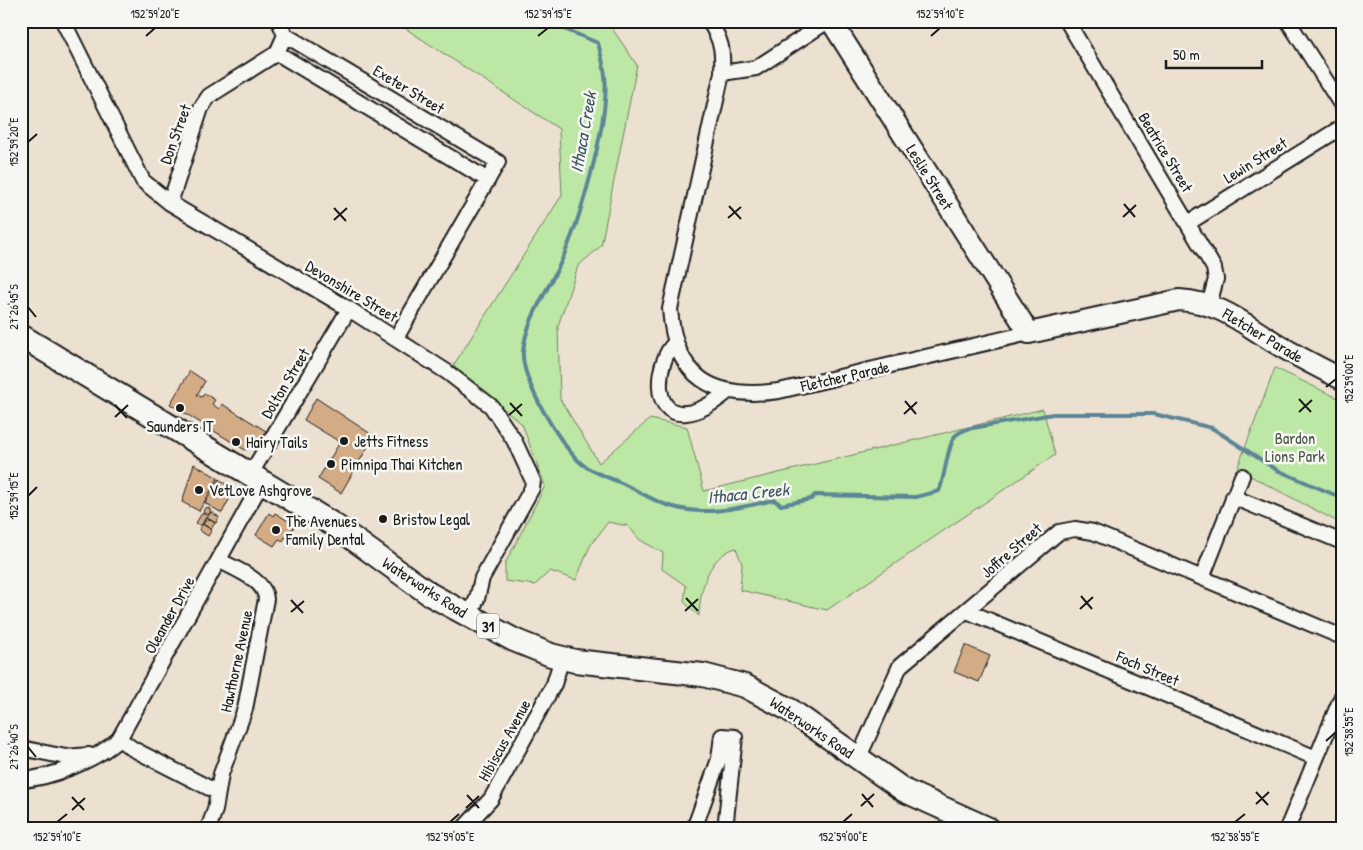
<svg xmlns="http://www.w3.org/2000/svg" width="1363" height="850" font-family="'Patrick Hand',sans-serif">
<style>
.green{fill:#bde7a4;stroke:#6c8260}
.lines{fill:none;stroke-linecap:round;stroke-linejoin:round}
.stream{stroke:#5c8696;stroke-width:4}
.building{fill:#d3ac85;stroke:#1c1c1c}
.street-casing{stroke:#1c1c1c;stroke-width:18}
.secondary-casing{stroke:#1c1c1c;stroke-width:24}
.primary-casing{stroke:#1c1c1c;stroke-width:26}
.street{stroke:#f6f6f2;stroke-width:14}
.secondary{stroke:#f6f6f2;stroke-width:20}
.primary{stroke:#f6f6f2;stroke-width:22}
.ticks{fill:none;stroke:#1c1c1c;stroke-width:2}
.poi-dot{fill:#1c1c1c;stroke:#f6f6f2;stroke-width:2}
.labels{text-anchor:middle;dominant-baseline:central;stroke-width:5;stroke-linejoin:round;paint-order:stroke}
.shield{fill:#f6f6f2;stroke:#5d5d5c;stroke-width:1}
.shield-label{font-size:15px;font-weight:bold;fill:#1c1c1c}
.street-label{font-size:16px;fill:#1c1c1c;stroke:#f6f6f2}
.poi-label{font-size:16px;fill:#1c1c1c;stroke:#f6f6f2;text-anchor:start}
.park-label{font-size:16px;fill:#4c5945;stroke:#f6f6f2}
.water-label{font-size:18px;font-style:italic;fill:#415a63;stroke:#f6f6f2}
.neatline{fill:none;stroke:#1c1c1c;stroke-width:2}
.ticks-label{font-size:12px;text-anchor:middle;fill:#1c1c1c}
</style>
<rect width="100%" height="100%" fill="#ece0d1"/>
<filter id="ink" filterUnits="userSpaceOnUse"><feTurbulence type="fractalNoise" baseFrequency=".02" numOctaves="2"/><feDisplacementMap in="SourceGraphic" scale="10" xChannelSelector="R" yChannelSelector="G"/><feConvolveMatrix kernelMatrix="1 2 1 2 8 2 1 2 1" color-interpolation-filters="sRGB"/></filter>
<g filter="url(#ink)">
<path class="green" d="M394 21H607L637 65 601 246 578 266 558 326 560 399 599 463 650 419 687 427 704 491 1043 409 1055 455 827 610 740 590 742 564 736 548C708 556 700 589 699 616L684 602 686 586 662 569 663 553 640 540 628 526 608 522 590 546 576 580 550 571 535 585 505 581V564L545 486 522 424 453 366 562 195 559 129Z
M1275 368 1342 400V524L1237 469Z"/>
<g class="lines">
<path class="stream" d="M545 21 598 43C601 54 604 65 605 76 610 118 581 216 564 255 551 287 526 317 523 352 521 380 561 447 582 464 593 473 606 476 619 482 636 489 652 501 670 506 705 517 739 508 774 500L781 505 811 499 815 495 916 497 939 491C945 477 948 442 956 435 958 433 963 431 967 429L1053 414H1154L1212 428 1277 470 1342 498"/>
</g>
<path class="building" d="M190 371 205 381 197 395 202 397 204 393 215 400 212 404 219 409 222 404 266 431 256 447 245 450 170 404Z
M316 398 374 436 341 493 318 479 340 442 304 420Z
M194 464 218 478 199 511 182 502Z
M219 479 234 490 222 513 205 503Z
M203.5 511a3.5 3.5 0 1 1 7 0a3.5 3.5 0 1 1-7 0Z
M211 512 219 517 216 523 207 518Z
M202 513 207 515 201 526 196 523Z
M269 513 273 516 275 513 295 525 287 539 285 537 283 541 279 539 274 546 256 535Z
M207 518 215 523 211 529 203 524Z
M202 524 212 530 208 536 199 530Z
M965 645 990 656 979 682 954 672Z"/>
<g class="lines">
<g class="street-casing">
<path id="street" d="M63 21 143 181 170 203 349 309 447 372 491 406 514 440 533 481 532 488 482 578 477 599 469 616
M709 21C722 41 723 50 722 73L670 309C675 379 714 400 779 391L1029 333
M1067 21 1214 268 1216 279 1209 305
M1288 21 1342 106
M285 35 498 162 396 338
M277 53 488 180
M277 53 285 35 279 21
M722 73 756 68 828 21
M170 203 201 108 209 96 277 53
M1188 223 1342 127
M675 343C657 359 649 417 686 413 701 412 716 401 727 392
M250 475 349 309
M1233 497 1342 542
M1202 578 1242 476
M967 611 1316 758
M119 739 133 749 217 792
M21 748 66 757 89 755
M858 759 900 666 1059 532 1075 529 1093 532 1342 637
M21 780C52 778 96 760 119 739L262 482
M208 829 215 810 221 774 245 709 266 599C265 579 234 569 219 560
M463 829 491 799 554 684 562 658
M694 829 719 759 722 736 735 737 725 829
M1287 829 1342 696"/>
</g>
<g class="secondary-casing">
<path id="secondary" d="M831 21 1029 333 1179 300C1222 303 1242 323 1277 344 1298 357 1320 368 1342 379"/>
</g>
<g class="primary-casing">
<path id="primary" d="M21 336 334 525 431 595 514 640 551 655 575 661 703 675 745 686 790 710 905 791 989 829"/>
</g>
<use href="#street" class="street"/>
<use href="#secondary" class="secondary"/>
<use href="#primary" class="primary"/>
</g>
</g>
<path class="ticks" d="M146 36 155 28M538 36 548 28M931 36 940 28M28 142 37 134M1124 204 1135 217M729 206 741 219M334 208 346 221M1123 217 1136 205M728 218 741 207M334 220 347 208M28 307 36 317M1326 387 1336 379M1299 399 1311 412M905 401 916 414M510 403 522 416M115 405 127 418M1299 412 1312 400M904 414 917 402M509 415 522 404M115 417 128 405M28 496 37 487M1081 596 1092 609M686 598 698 611M291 600 303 613M1080 609 1093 597M685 611 698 599M291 612 304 601M1326 741 1336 732M28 747 36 757M1256 792 1268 805M862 794 873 807M467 795 479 808M72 797 84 810M1256 804 1269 792M861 806 874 794M466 808 479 796M72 810 85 798M57 822 67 814M450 822 459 814M843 822 852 814M1235 822 1245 814"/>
<g class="poi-dot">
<circle cx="180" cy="408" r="5"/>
<circle cx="344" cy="441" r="5"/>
<circle cx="236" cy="442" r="5"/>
<circle cx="331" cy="464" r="5"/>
<circle cx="199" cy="490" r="5"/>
<circle cx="383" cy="519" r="5"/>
<circle cx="276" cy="530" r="5"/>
</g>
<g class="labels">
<rect class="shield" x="477" y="613.5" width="22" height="25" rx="4"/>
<g class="shield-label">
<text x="488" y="626">31</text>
</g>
<g class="street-label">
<text transform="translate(409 89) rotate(31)">Exeter Street</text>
<text transform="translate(175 134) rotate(-70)">Don Street</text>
<text transform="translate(1166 152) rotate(59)">Beatrice Street</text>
<text transform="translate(1255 160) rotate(-32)">Lewin Street</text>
<text transform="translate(930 177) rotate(58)">Leslie Street</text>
<text transform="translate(352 291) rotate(31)">Devonshire Street</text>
<text transform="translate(1263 335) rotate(31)">Fletcher Parade</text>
<text transform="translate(845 376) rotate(-13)">Fletcher Parade</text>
<text transform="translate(285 383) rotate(-59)">Dolton Street</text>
<text transform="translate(1011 550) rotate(-41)">Joffre Street</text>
<text transform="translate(425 587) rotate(33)">Waterworks Road</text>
<text transform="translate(169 615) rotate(-61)">Oleander Drive</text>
<text transform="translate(236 661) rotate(-78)">Hawthorne Avenue</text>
<text transform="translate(1148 668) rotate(23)">Foch Street</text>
<text transform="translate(812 727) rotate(34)">Waterworks Road</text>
<text transform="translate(504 740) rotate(-61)">Hibiscus Avenue</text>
</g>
<g class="poi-label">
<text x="180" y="426" text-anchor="middle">Saunders IT</text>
<text x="354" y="441">Jetts Fitness</text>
<text x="246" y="442">Hairy Tails</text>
<text x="341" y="464">Pimnipa Thai Kitchen</text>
<text x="209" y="490">VetLove Ashgrove</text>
<text x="393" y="519">Bristow Legal</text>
<text x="286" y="521">The Avenues<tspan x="286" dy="18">Family Dental</tspan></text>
</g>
<g class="park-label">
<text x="1295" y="438">Bardon<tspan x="1295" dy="18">Lions Park</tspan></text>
</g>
<g class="water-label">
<text transform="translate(583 132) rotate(-80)">Ithaca Creek</text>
<text transform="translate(748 493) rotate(-6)">Ithaca Creek</text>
</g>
</g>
<rect width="1363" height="850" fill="none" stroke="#f6f6f2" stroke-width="55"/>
<path d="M1166 60v8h96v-8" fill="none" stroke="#1c1c1c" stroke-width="2.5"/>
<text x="1173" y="60" font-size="15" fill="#1c1c1c" stroke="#f6f6f2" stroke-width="4" paint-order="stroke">50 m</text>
<rect x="28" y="28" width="1308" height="794" class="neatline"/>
<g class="ticks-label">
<text x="155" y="18">152°59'20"E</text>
<text x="548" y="18">152°59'15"E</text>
<text x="940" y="18">152°59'10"E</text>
<text transform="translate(14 142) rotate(-90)" y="4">152°59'20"E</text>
<text transform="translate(14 307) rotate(-90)" y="4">27°26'45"S</text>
<text transform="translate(1349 379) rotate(-90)" y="4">152°59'00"E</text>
<text transform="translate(14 496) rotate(-90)" y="4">152°59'15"E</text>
<text transform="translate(1349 732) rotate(-90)" y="4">152°58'55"E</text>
<text transform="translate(14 747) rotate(-90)" y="4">27°26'40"S</text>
<text x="57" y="841">152°59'10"E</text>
<text x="450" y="841">152°59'05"E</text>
<text x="843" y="841">152°59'00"E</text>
<text x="1235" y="841">152°58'55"E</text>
</g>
</svg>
